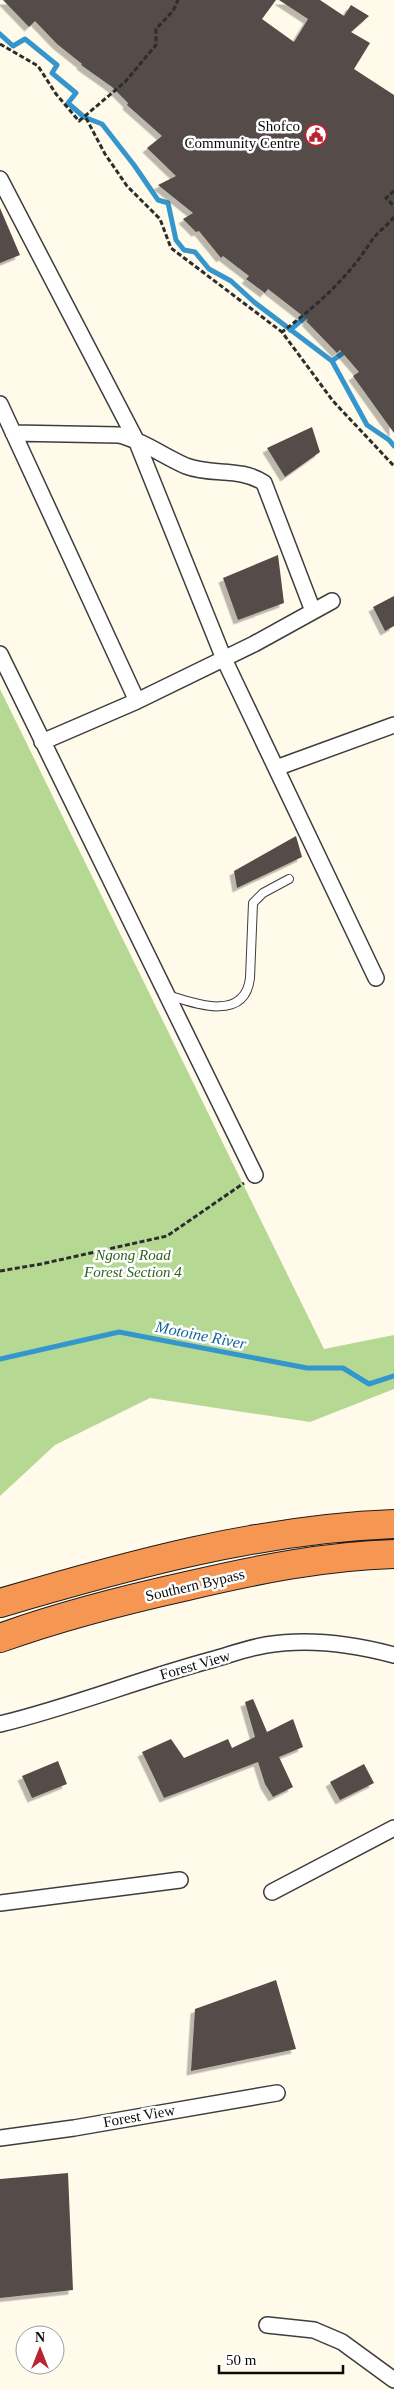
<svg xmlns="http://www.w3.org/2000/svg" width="394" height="2390" font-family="Georgia,serif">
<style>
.forest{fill:#b5d993}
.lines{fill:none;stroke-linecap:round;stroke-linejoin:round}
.stream{stroke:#3596ce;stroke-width:5}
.building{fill:#544c48;filter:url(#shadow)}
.lane-casing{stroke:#3e3e3e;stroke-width:10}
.street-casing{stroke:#3e3e3e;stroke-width:18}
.highway-casing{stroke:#1c1c1c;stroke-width:30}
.path{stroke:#2d2d2d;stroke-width:3;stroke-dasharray:5 2.5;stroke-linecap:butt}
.lane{stroke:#fff;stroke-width:8}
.street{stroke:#fff;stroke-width:15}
.highway{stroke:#f59652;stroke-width:28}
.labels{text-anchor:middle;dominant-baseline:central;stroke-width:5;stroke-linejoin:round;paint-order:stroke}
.poi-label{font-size:15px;fill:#0b0b0b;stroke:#fff;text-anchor:end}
.park-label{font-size:15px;font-style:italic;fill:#2d631c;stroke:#fff}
.street-label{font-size:15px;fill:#0b0b0b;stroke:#fff}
.water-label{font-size:16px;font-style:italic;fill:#15679d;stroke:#fff}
</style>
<defs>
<filter id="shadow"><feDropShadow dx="-4.5" dy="4.5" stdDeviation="0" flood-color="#0004"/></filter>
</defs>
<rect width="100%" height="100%" fill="#fffaea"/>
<path class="forest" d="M0 689 324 1349 394 1335V1389L310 1422 150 1398 55 1445 0 1496Z"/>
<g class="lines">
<path class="stream" d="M0 34 13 46 25 39 57 65 52 73 76 93 68 103 84 117 102 124 134 165 158 200 168 203 176 240 184 250 195 252 209 269 231 281 254 302 332 361 367 425 389 440 394 446
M290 330 309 314
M332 361 347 350
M0 1359 119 1332 307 1368H343L369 1384 394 1376"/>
</g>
<path class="building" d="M3 0H276L262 19 294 42 308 19 279 0H320L344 16 351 5 369 16 351 32 370 43 354 69 394 95V433L353 376 359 372 340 350 337 353 306 321 308 320 268 289 265 293 246 279 249 276 223 256 221 258 199 231 196 232 183 219 193 213 158 185 176 176 147 148 162 136 127 105 128 103 112 87 81 65 82 64 57 44 35 21 29 27Z
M0 208 20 255 0 263Z
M312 427 320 452 285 477 267 448Z
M278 555 284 603 238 620 223 578Z
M394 596V626L385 631 373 607Z
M296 836 302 857 237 888 234 871Z
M253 1699 267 1732 293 1719 303 1747 279 1757 293 1787 273 1797 265 1784 258 1762 164 1798 142 1752 171 1739 184 1758 228 1739 232 1748 255 1737 245 1702Z
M58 1761 67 1784 32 1798 22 1776Z
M364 1764 374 1783 340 1800 330 1782Z
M276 1980 296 2049 191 2071 195 2009Z
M68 2173 73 2290 0 2298V2179Z"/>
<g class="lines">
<g class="lane-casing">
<path id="lane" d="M168 995C195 1004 245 1022 250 978L253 903 263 893 289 879"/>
</g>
<g class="street-casing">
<path id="street" d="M0 179 136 440 224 659 376 978
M0 404 137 701
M13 433 119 435C144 441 163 456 186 466 212 476 241 467 264 483L313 611
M0 654 255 1175
M42 742 137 701 254 644 332 601
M276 768 394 725
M0 1724C71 1707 140 1679 211 1660 229 1655 248 1648 266 1645 308 1638 353 1644 394 1655
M272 1892 394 1828
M0 1903 180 1880
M0 2138 74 2128 277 2093
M267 2325 314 2330 342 2342 394 2380"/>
</g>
<g class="highway-casing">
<path id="highway" d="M0 1603C129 1565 259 1529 394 1524
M0 1638C61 1616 124 1600 187 1586 255 1570 324 1556 394 1554"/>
</g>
<path class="path" d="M0 44 38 66 56 94 79 121 125 82 151 51 156 45V29L173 11 178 0
M86 118 105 154 127 186 160 219 171 248 282 332
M394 191 386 198 394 206
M394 217C387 226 376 233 370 243 347 279 316 306 282 332L333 401 394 466
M0 1271 41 1264 167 1236 244 1183"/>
<use href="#lane" class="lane"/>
<use href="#street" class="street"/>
<use href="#highway" class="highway"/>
</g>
<defs>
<g id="civic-ring" transform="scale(1.125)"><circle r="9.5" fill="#fff" stroke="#bb2330" stroke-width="1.5"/><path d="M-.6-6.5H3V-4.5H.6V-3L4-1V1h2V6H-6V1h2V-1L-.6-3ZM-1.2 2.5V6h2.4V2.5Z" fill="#bb2330"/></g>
</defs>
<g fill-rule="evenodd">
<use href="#civic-ring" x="316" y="135"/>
</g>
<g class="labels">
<g class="poi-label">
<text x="300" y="126">Shofco<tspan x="300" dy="17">Community Centre</tspan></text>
</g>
<g class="park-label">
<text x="133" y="1255">Ngong Road<tspan x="133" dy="17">Forest Section 4</tspan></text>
</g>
<g class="street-label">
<text transform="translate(195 1585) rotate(-13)">Southern Bypass</text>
<text transform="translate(195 1665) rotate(-16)">Forest View</text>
<text transform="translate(139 2116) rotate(-10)">Forest View</text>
</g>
<g class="water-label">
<text transform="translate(201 1335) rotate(11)">Motoine River</text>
</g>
</g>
<g transform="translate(40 2350)"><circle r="24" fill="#ffffff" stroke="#9d9d9d"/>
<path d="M0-4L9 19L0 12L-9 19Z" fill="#bb2330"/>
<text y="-8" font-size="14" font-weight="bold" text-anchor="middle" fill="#0b0b0b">N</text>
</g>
<path d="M219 2365v8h124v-8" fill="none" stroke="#0b0b0b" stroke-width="2.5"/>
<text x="226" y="2365" font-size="15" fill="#0b0b0b" stroke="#ffffff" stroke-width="4" paint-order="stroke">50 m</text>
</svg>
